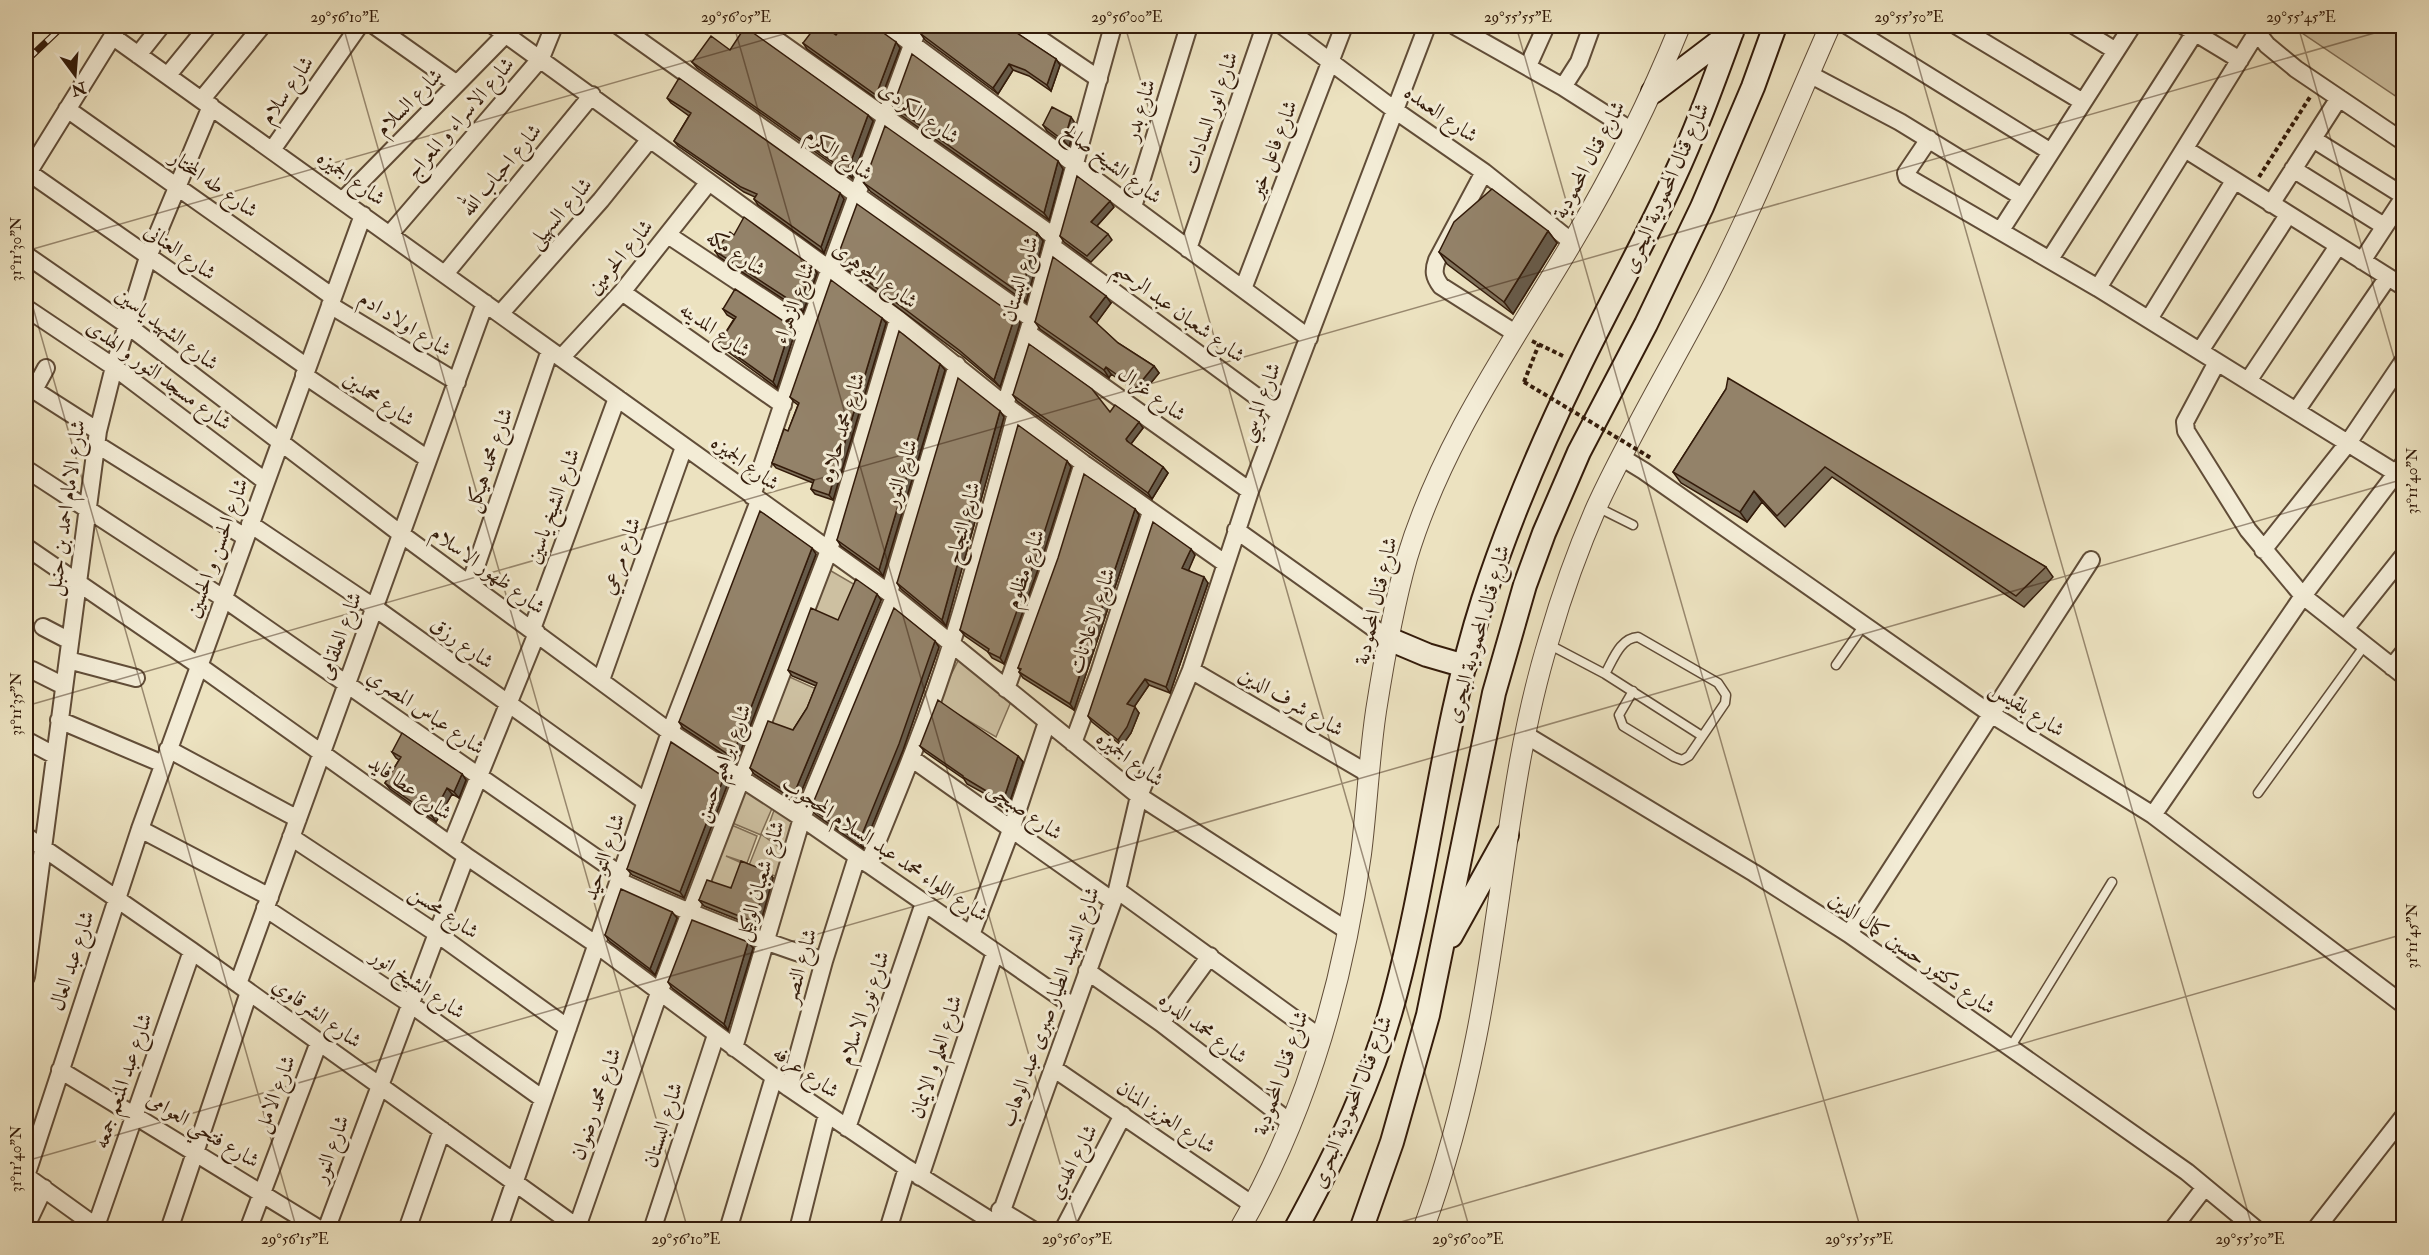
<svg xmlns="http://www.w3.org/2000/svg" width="2429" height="1255" font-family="'IM FELL Double Pica',Amiri,serif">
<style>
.green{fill:#cdc0a1;stroke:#806e56;stroke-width:1.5}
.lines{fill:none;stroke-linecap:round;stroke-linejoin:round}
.service-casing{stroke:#614d38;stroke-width:11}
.minor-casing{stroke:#614d38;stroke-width:20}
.tertiary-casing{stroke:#614d38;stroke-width:22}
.secondary-casing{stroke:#331b0a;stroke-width:26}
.path{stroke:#331b0a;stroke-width:4;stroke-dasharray:4.5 3;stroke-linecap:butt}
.service{stroke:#f3ecd6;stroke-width:8}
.minor{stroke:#f3ecd6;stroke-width:16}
.tertiary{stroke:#f3ecd6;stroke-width:20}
.secondary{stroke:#f3ecd6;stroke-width:22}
.rail-casing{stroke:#331b0a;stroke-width:7}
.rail{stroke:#f3ecd6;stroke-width:4.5;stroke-dasharray:14;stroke-linecap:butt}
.path-bridge{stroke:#331b0a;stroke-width:4;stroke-dasharray:4.5 3;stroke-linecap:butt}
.wall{fill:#7e705a;stroke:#331b0a;stroke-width:1.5}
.shaded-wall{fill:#675b4a;stroke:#331b0a;stroke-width:1.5}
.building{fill:#938269;stroke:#331b0a;stroke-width:1.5}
.ticks{fill:none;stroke:#331b0a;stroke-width:1.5;stroke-opacity:0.45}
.labels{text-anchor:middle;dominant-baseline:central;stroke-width:6;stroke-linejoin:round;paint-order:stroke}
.street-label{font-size:21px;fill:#331b0a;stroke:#f3ecd6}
.neatline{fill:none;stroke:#331b0a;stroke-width:2}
.ticks-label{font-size:15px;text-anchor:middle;fill:#331b0a}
</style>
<rect width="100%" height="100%" fill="#ece2c0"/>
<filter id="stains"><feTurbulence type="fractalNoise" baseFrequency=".00333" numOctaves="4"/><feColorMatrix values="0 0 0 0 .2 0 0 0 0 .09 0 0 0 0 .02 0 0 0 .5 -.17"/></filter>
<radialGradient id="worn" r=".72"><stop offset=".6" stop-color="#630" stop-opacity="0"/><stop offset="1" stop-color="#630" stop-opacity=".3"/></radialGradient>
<path class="green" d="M2307 26H2403V101L2302 33Z
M826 568 857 586 841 624 808 609Z
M960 657 1008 695 1010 704 996 737 937 702Z
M783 674 823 692 800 736 767 723Z
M744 785 773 806 761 834 786 852 779 877 748 868 761 835 730 822Z
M776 805 797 820 788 850 765 835Z
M727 823 757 836 747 863 726 856 744 864 733 890 705 881Z"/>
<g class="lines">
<g class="service-casing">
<path id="service" d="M1597 507 1633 525
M1548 644 1605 674 1702 736
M1836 665 1864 625
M1605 674C1613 660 1620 638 1638 637L1718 683 1726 695 1725 703 1689 756 1682 760 1674 757 1623 726 1619 715 1633 691
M2258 793 2365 645
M2010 1048 2112 882"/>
</g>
<g class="minor-casing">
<path id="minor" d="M375 26 457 84
M494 26 898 319 1005 405 1083 463 1226 564
M619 26 1032 319
M757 26 1055 237
M888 26 1309 338
M1021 26 1099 79
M1283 26 1396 111 1484 172 1572 242
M1455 26 1563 87 1632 131
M1848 26 2051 152
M1957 26 2083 102
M2075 26 2116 51
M2184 26 2240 60
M2252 26 2267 45 2296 69 2404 142
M112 36 889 593 1139 796 1348 931
M138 55 161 26
M1528 66 1546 26
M1809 74 1900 122 2022 197
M168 75 208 26
M1563 87 1579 62 1592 26
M202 99 262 26
M67 109 333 297
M1929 139 1906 173 1907 177 2098 288 2404 478
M2313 139 2404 196
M2185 149 2404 287
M272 150 359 26
M2293 169 2384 226
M28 172 307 367
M1484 172 1437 260C1433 271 1434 277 1441 286L1515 333
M26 176 119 26
M343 200 506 34
M2271 204 2339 98
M1133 207 1189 26
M2001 230 2132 26
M390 234 541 58 554 26
M668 235 808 328
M1053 247 1279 413
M1188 249 1265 26
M26 255 127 325 401 534 670 732 802 818 1073 1006
M2050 259 2199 26
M2362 261 2404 197
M445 274 592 95
M2098 288 2257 32
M1243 289 1344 26
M622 292 783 405
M330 305 457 382
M26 308 114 367 265 481
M500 314 601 200 650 139
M2149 319 2234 181
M1028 333 1250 491
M2200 351 2288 215
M561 358 622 292 709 182
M2217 362 2185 422 2186 431 2248 530 2303 596 2404 676
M304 375 428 459
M2248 381 2338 246
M26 385 98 431
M34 390 46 368
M1005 405 1032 319 1113 26
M2296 411 2388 277
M96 444 245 537
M1621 457 1644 471 1991 714 2153 815 2404 1005
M26 469 223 598 621 875
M752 496 808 328 919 26
M250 524 375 608 646 802
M1236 530 1389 639
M26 547 198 665 466 856 597 945 789 1088 907 1168 996 1224
M2263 550 2348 443 2404 360
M470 584 550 350
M889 593 957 365
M43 627 70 641
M532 629 617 398
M2345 629 2404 555
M68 660 136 678
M2392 667 2404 652
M32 670 64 686
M1191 670 1369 774
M601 680 684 447
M1006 689 1052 561 1083 463
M59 720 163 764
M1526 735 1754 873 1849 934 2187 1172 2257 1230
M26 740 54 755
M1073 743 1099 673 1151 512
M168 749 298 819
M911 758 1113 901
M2153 815 2303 596 2404 463
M140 829 270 897
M26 836 192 951 581 1230
M291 837 436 933 568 1028
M451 845 537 633
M868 864C898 791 929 717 952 642 976 566 996 489 1016 413
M619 881C686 912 754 939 824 961
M1117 890 1321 1038
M265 908 409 1003 543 1099
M1849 934 2091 560
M971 935 1011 830 1047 722
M1087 971 1161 1023 1291 1123
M26 977 98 431 114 367 148 257 211 106
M238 984 485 303
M1161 1023 1210 956
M734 1048 802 818 894 597
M1053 1068 1253 1205
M60 1070 321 1230
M789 1088 824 961 857 857
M847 1128 924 903
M26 1176 140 829 363 215
M26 1176 101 1230
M920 1177 995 952
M1000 1210 1033 1230
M26 1226 44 1188
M96 1226 192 951
M169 1230 249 992
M248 1230 319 1042
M326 1230 466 856
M407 1230 442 1130
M498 1230 670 732 759 501
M576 1230 659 993 829 550 898 319
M652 1230 716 1035
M728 1230 774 1077
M798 1230 827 1114
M888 1230 907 1168
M995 1230 1117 890 1139 796 1191 670 1250 491 1427 26
M1063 1230 1123 1115
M2172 1230 2205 1187
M2315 1230 2404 1116"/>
</g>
<g class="tertiary-casing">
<path id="tertiary" d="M1239 1230C1306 1114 1343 985 1361 854 1367 806 1369 758 1376 711 1384 660 1393 607 1407 558 1442 442 1512 344 1573 241 1614 172 1650 100 1680 26
M1423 1230C1446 1167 1463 1103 1476 1038 1503 905 1509 769 1549 639 1562 594 1578 549 1597 506 1632 430 1676 358 1714 284 1757 199 1792 112 1830 26"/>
</g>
<g class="secondary-casing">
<path id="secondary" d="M1653 92 1732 32
M1389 639 1427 655 1465 666
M1451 936 1507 835
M1295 1230C1336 1155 1375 1075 1396 992 1430 863 1442 728 1483 600 1509 520 1542 443 1579 367 1609 305 1643 245 1672 182 1696 131 1715 78 1734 26
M1361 1230 1392 1142 1428 1015 1494 693 1525 585 1544 533 1579 452 1646 324 1702 207 1753 87 1775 26"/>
</g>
<path class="path" d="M2259 177 2310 97
M1532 341 1563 356
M1524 382 1539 344"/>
<use href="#service" class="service"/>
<use href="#minor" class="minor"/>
<use href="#tertiary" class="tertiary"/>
<use href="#secondary" class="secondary"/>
<g class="rail-casing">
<path id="rail" d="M26 61 63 26"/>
</g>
<use href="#rail" class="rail"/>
<path class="path-bridge" d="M1524 382 1651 458"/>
</g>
<path class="wall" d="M923 26H1010L1012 30 1056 59 1060 65 1051 91 1029 76 1013 70 998 94 925 40 921 34Z
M879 30 900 48 880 101 807 49 803 43 836 35Z
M692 62 873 121 852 178 697 68Z
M667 98 844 199 824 253 758 205 754 199 755 197 744 192 678 146 674 141 689 116 671 103Z
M893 106 1063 169 1049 220 898 113Z
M1075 123 1069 147 1047 131 1043 125Z
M864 183 1037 233 1043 241 1026 302 870 191Z
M1114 207 1097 226 1108 234 1112 240 1091 262 1064 242 1060 236Z
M1548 231 1557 243 1513 314 1447 264 1439 252Z
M734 235 817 273 803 312 719 257 715 251Z
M837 258 1020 323 1000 387 964 357 842 266Z
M1111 303 1096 323 1118 343 1154 366 1159 373 1141 395 1111 374 1109 378 1040 329 1035 322Z
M723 309 791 326 795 332 777 388 724 349 719 343 734 319 727 315Z
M886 323 833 500 815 494 811 489 813 483 776 468 772 463 788 431 798 405 794 402 790 397Z
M945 370 883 576 841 546 837 540Z
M1726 389 2046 567 2053 577 2024 607 1832 477 1785 527 1762 502 1747 522 1681 483 1673 472Z
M1013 395 1110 412 1143 428 1131 444 1163 467 1168 473 1152 499 1017 401Z
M1004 417 946 626 901 589 897 583Z
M1067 461 1071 467 1042 558 1004 664 992 658 988 652 965 636 960 630Z
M1135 509 1139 515 1074 710 1023 678 1019 672 1020 670 1018 668Z
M816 554 736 763 683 728 679 722Z
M1195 555 1188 570 1208 583 1170 693 1149 685 1134 707 1139 713 1131 733 1122 746 1092 722 1088 716Z
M881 600 797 802 754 774 750 768 793 730 807 708 816 686 792 676 788 670 838 620Z
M939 647 903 750 863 848 815 814 811 808Z
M920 746 1018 756 1023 762 1007 810 995 803 991 797 967 784 964 779 925 752Z
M392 752 462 774 466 780 459 798 452 794 436 822 390 789 385 783 399 760 396 758Z
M724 777 728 783 684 898 632 875 627 869Z
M769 872 773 878 759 928 704 906 699 900Z
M672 912 677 918 655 975 609 941 605 935Z
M753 948 728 1030 672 988 668 982Z"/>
<path class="shaded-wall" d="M896 42 900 48 880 101 876 95Z
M1056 59 1060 65 1051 91 1047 85Z
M1009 64 1013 70 998 94 993 88Z
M868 115 873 121 852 178 847 172Z
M1071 117 1075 123 1069 147 1064 141Z
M1058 161 1063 169 1049 220 1044 213Z
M840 193 844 199 824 253 821 247Z
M1110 201 1114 207 1095 228 1091 222Z
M1548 231 1557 243 1513 314 1504 302Z
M1037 233 1043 241 1026 302 1021 294Z
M813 267 817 273 803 312 799 306Z
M1106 296 1111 303 1095 325 1090 317Z
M1015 316 1020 323 1000 387 994 380Z
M882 318 886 323 833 500 829 495Z
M791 326 795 332 777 388 773 382Z
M940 364 945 370 883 576 879 570Z
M1154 366 1159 373 1141 395 1136 388Z
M1106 367 1111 374 1109 378 1104 370Z
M1000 411 1004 417 946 626 942 620Z
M1139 422 1143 428 1130 445 1131 447 1126 439Z
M1067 461 1071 467 1042 558 1004 664 1000 658Z
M1163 467 1168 473 1152 499 1148 493Z
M1754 491 1762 502 1747 522 1740 512Z
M1135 509 1139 515 1074 710 1070 704Z
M812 548 816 554 736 763 732 757Z
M1191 549 1195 555 1187 574 1182 568Z
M1204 577 1208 583 1170 693 1166 687Z
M877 594 881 600 797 802 793 796Z
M935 641 939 647 903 750 863 848 859 842Z
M1145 679 1149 685 1132 710 1127 704Z
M1135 707 1139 713 1131 733 1122 746 1118 740Z
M1018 756 1023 762 1007 810 1002 804Z
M462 774 466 780 459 798 454 792Z
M724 777 728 783 684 898 680 892Z
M447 788 452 794 436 822 432 816Z
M769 872 773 878 759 928 754 922Z
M672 912 677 918 655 975 650 969Z
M748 942 753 948 728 1030 724 1024Z"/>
<path class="building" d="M816 26H823L836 35 843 26H876L878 29 896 42 876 95 803 43Z
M923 26H1009L1011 29 1056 59 1047 85 1025 70 1009 64 993 88 921 34Z
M745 27 868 115 847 172 692 62 711 36 730 50Z
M912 54 1058 161 1044 213 893 106Z
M679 78 840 193 821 247 754 199 757 194 741 187 674 141 691 113 667 98Z
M1052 107 1071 117 1064 141 1043 125Z
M885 126 1037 233 1021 294 864 183Z
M1077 176 1110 201 1091 222 1108 234 1087 256 1060 236Z
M1492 189 1548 231 1504 302 1439 252 1454 222Z
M857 204 1015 316 994 380 959 350 837 258Z
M744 217 813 267 799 306 715 251 730 232 734 235Z
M1053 257 1106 296 1090 317 1118 343 1154 366 1136 388 1106 367 1104 370 1035 322Z
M831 280 882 318 829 495 811 489 814 480 772 463 784 429 788 431 799 403 790 397Z
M735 289 791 326 773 382 719 343 736 317 723 309Z
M899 331 940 364 879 570 837 540Z
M1029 344 1092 389 1110 412 1115 405 1139 422 1126 439 1127 441 1163 467 1148 493 1013 395Z
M958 378 1000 411 942 620 897 583Z
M1728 378 2046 567 2016 596 1825 467 1777 516 1754 491 1740 512 1673 472 1726 389Z
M1018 425 1067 461 1038 552 1000 658 988 652 989 649 960 630Z
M1084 474 1135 509 1070 704 1019 672 1021 669 1018 668 1058 558Z
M760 511 812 548 732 757 679 722Z
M1153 522 1191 549 1182 568 1204 577 1166 687 1145 679 1127 704 1135 707 1127 727 1118 740 1088 716Z
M856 579 877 594 793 796 750 768 768 721 793 730 807 708 817 683 788 670 811 608 838 620Z
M894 608 935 641 899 744 859 842 811 808Z
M938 700 1018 756 1002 804 991 797 993 795 963 777V776L920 746Z
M402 733 462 774 454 792 447 788 432 816 385 783 401 757 392 752Z
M671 742 724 777 680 892 627 869Z
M741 861 769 872 754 922 699 900 707 880 731 888Z
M621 889 672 912 650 969 605 935Z
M692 920 748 942 724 1024 668 982Z"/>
<path class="ticks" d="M343 26 688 1230M734 26 1079 1230M1125 26 1470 1230M1516 26 1861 1230M1907 26 2253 1230M2298 26 2404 392M26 251 812 26M26 283 297 1230M26 706 2399 26M26 1161 2404 479M1373 1230 2404 934"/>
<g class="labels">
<g class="street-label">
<text transform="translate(287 90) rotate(-55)">شارع سلام</text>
<text transform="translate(409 102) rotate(-45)">شارع السلام</text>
<text transform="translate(1140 110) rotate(-73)">شارع بدر</text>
<text transform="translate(919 113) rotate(35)">شارع الكردى</text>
<text transform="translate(1211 113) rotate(-71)">شارع انور السادات</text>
<text transform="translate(1441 114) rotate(35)">شارع العمده</text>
<text transform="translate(460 118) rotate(-49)">شارع الاسراء و المعراج</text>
<text transform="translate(1273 149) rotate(-69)">شارع فاعل خير</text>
<text transform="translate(839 154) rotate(35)">شارع الكرم</text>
<text transform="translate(1589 160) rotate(-62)">شارع قنال المحمودية</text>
<text transform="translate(1112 164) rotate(37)">شارع الشيخ صالح</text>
<text transform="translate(501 170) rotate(-50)">شارع احباب الله</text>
<text transform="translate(351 178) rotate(36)">شارع الجميزه</text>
<text transform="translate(214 184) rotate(35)">شارع طه المختار</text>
<text transform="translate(1666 188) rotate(-66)">شارع قنال المحمودية البحرى</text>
<text transform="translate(560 213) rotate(-49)">شارع السهيلى</text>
<text transform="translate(180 252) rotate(35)">شارع العنانى</text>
<text transform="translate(736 253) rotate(34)">شارع مكه</text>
<text transform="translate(620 257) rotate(-50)">شارع الحرمين</text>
<text transform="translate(875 275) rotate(36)">شارع الجوهرى</text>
<text transform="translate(1020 279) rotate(-74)">شارع البستان</text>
<text transform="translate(794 303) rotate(-70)">شارع الزهراء</text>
<text transform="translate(1179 312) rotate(36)">شارع شعبان عبد الرحيم</text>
<text transform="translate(405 324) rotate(32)">شارع اولاد ادم</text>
<text transform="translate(167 329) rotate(37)">شارع الشهيد ياسين</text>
<text transform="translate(715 330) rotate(35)">شارع المدينه</text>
<text transform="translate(159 375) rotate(36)">شارع مسجد النور و الهدى</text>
<text transform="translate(1152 394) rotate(36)">شارع غزال</text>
<text transform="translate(379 399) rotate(34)">شارع محمدين</text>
<text transform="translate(1260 402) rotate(-69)">شارع المرسي</text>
<text transform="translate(842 428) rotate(-73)">شارع محمد حلاوه</text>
<text transform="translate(489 460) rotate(-71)">شارع محمد هيكل</text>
<text transform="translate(745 463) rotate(36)">شارع الجميزه</text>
<text transform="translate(901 473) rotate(-73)">شارع النور</text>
<text transform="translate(553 506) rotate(-70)">شارع الشيخ ياسين</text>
<text transform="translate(66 508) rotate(-82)">شارع الامام احمد بن حنبل</text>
<text transform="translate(963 523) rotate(-75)">شارع النجاح</text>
<text transform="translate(217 548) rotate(-70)">شارع الحسن و الحسين</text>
<text transform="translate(621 556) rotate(-70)">شارع مرعي</text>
<text transform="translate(1025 569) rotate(-71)">شارع مظلوم</text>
<text transform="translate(488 570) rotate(36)">شارع ظهور الاسلام</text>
<text transform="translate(1376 601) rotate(-77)">شارع قنال المحمودية</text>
<text transform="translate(1092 621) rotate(-72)">شارع الاعلانات</text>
<text transform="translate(1478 634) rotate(-74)">شارع قنال المحمودية البحرى</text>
<text transform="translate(340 636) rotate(-70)">شارع العلقامى</text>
<text transform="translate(462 643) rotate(36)">شارع رزق</text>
<text transform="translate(1291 702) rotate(30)">شارع شرف الدين</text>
<text transform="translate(2027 709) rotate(33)">شارع بلقيس</text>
<text transform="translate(426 712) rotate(34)">شارع عباس المصري</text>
<text transform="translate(1130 759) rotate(37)">شارع الجميزه</text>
<text transform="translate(723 763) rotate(-69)">شارع ابراهيم حسن</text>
<text transform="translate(410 788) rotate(35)">شارع عطا فايد</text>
<text transform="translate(1025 811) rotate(35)">شارع صبحى</text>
<text transform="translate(885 849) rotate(34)">شارع اللواء محمد عبد السلام المحجوب</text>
<text transform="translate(604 857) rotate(-71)">شارع التوحيد</text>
<text transform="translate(760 881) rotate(-73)">شارع شعبان الوكيل</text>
<text transform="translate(444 912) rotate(34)">شارع محسن</text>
<text transform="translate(1912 953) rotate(35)">شارع دكتور حسين كمال الدين</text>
<text transform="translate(72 961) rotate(-72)">شارع عبد العال</text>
<text transform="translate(800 966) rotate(-74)">شارع النصر</text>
<text transform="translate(418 984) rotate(34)">شارع الشيخ انور</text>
<text transform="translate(1050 1007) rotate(-70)">شارع الشهيد الطيار صبرى عبد الوهاب</text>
<text transform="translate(864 1008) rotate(-71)">شارع نور الاسلام</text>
<text transform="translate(317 1013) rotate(36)">شارع الشرقاوي</text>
<text transform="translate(1203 1028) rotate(37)">شارع محمد الدره</text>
<text transform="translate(936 1057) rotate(-72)">شارع العلم و الايمان</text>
<text transform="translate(806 1072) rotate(35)">شارع عرفه</text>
<text transform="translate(1281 1073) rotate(-71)">شارع قنال المحمودية</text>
<text transform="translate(123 1081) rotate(-71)">شارع عبد المنعم جمعه</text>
<text transform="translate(275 1094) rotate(-69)">شارع الامل</text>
<text transform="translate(1352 1102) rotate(-68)">شارع قنال المحمودية البحرى</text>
<text transform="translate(596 1104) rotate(-71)">شارع محمد رضوان</text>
<text transform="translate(1166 1117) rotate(34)">شارع العزيز المنان</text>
<text transform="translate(663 1125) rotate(-72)">شارع البستان</text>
<text transform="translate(203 1130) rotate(31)">شارع فتحي العوامى</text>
<text transform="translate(331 1149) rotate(-70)">شارع النور</text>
<text transform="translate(1073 1162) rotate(-62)">شارع الهدي</text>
</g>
</g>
<rect width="2429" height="1255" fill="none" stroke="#ece2c0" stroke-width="66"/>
<g transform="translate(75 75) rotate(164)" stroke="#f3ecd6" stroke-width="4.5" paint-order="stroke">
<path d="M0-4.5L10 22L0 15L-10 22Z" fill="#331b0a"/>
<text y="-9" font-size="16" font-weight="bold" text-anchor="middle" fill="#331b0a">N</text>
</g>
<rect x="33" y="33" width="2363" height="1189" class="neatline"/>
<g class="ticks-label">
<text x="345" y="22">29°56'10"E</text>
<text x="736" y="22">29°56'05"E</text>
<text x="1127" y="22">29°56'00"E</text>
<text x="1518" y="22">29°55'55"E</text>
<text x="1909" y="22">29°55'50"E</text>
<text x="2301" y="22">29°55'45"E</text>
<text transform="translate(16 249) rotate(-90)" y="5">31°11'30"N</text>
<text transform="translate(2412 481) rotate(-90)" y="5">31°11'40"N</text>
<text transform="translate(16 704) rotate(-90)" y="5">31°11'35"N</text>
<text transform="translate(2412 936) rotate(-90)" y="5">31°11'45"N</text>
<text transform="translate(16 1159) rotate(-90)" y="5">31°11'40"N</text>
<text x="295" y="1244">29°56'15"E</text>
<text x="686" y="1244">29°56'10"E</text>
<text x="1077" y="1244">29°56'05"E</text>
<text x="1468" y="1244">29°56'00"E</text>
<text x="1859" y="1244">29°55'55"E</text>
<text x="2250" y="1244">29°55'50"E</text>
</g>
<rect width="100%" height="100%" filter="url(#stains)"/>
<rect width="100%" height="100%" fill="url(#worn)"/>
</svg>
